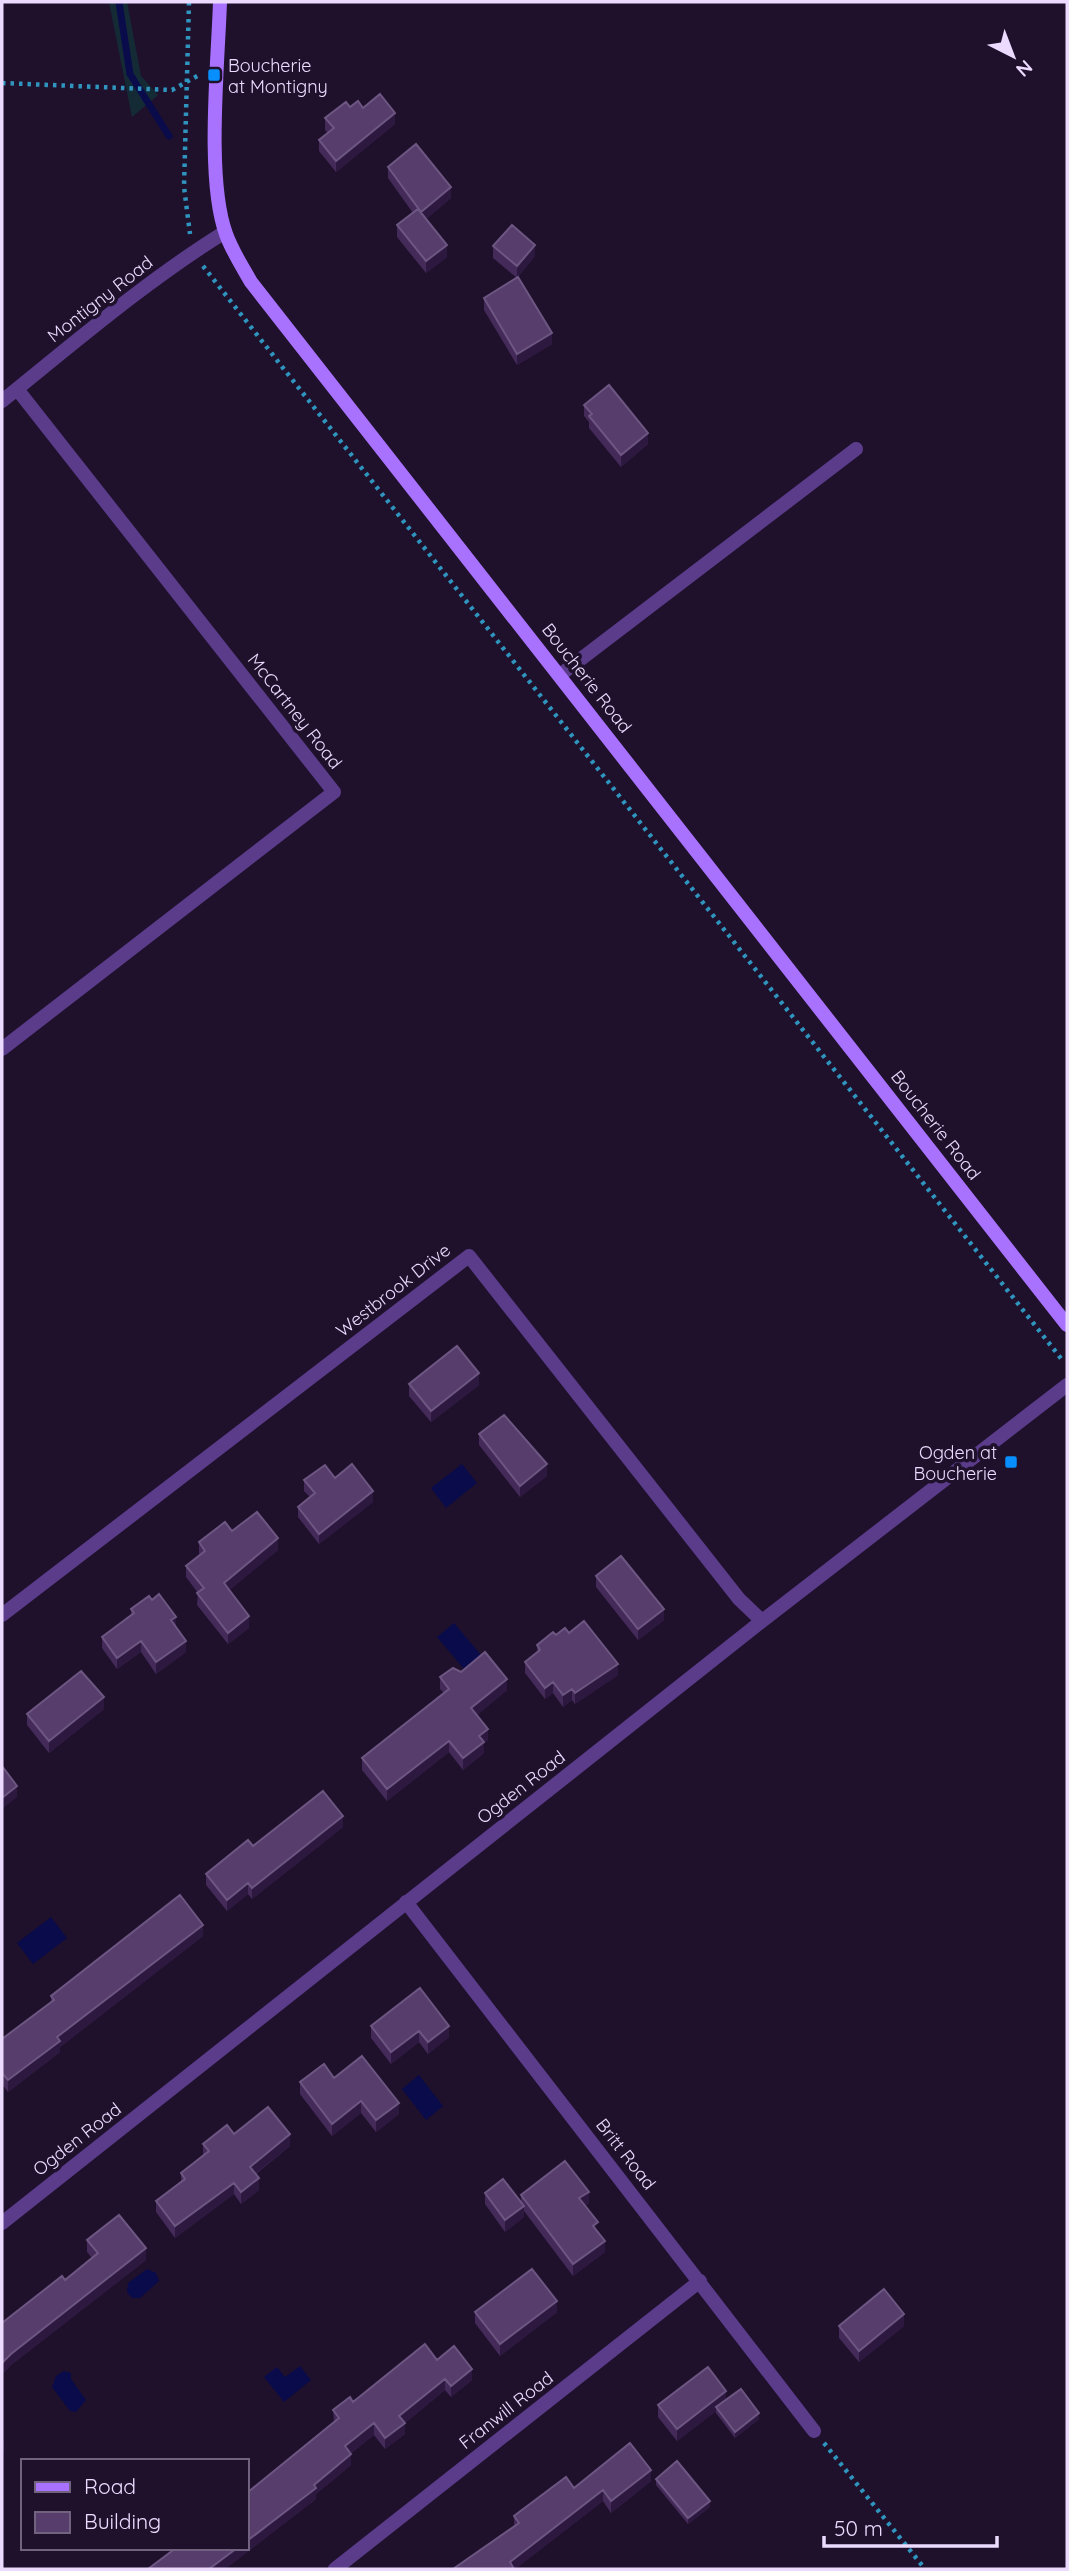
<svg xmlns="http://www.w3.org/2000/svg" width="1069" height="2571" font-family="Quicksand,sans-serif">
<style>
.green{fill:#142b36}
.water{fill:#0a0b4b}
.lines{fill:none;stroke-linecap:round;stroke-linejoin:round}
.stream{stroke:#0a0b4b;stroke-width:7}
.path{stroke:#2f95bf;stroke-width:4.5;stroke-dasharray:3.5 5;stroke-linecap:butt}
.street{stroke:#5b3c8b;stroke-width:14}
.secondary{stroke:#a872ff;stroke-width:14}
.wall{fill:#442a59}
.shaded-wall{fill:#2d1840}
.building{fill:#563d6b;stroke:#6d5682;stroke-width:2}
.poi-dot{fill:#078fff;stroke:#1f112c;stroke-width:2.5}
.labels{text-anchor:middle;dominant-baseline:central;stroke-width:7;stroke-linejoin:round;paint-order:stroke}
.poi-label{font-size:18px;fill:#ecdbff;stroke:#1f112c;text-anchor:start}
.street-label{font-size:18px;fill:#ecdbff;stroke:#1f112c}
</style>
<rect width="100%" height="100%" fill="#1f112c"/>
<path class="green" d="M109 2H127L141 76 158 95 132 117Z"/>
<path class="water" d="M462 1464 477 1483 446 1508 431 1488Z
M454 1623 481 1655 464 1669 437 1637Z
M51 1917 67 1938 33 1964 17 1943Z
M419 2075 443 2106 426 2120 402 2089Z
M147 2269 156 2273 159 2281 140 2298H132L127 2292 128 2283Z
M300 2366 311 2380 284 2402 264 2377 277 2367 285 2377Z
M64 2371 71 2373V2379L86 2400 76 2412 70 2411 52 2387 56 2376Z"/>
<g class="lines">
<path class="stream" d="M119 2 130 74 169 136"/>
<path class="path" d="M189 2 184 187 190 234
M2 83 172 90 199 75
M203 266 1063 1361
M824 2443 925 2569"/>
<path class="street" d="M2 401C74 343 146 281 225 232
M560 675 856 449
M2 1049 334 792 17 389
M2 1615 469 1256 739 1599 762 1621
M406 1902 814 2431
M2 2223 762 1621 1067 1385
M335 2569 700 2281"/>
<path class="secondary" d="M220 2C218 63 206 179 226 234 232 251 242 266 251 282L1067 1325"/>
</g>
<path class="wall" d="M350 107 363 108 395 124 336 172 319 151V140L328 133 325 130V118Z
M388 167 451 198 426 219 447 257 426 273 397 237V225L413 213 388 178Z
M493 246 535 256 517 278 493 258Z
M484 298 552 344 517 365 484 310Z
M584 405 648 444 621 467 589 428V422L584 416Z
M409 1384 479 1385 431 1422 409 1396Z
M479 1434 547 1476 520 1497 479 1445Z
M335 1478 373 1502 319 1544 298 1517V1507L310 1497 304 1491V1480Z
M232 1531 278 1550 229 1590 249 1628 228 1644 197 1605 198 1593 186 1577V1566L200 1555 199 1554V1542Z
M596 1576 664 1620 638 1640 596 1587Z
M131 1609 176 1628 186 1652 156 1674 141 1652 117 1669 102 1648V1637L131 1616Z
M569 1633 618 1675 575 1704 572 1700 563 1707 553 1693 545 1699 525 1673V1662L537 1653V1645L556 1635Z
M440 1677 507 1690 477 1715 488 1740 484 1743V1753L463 1770 449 1752 387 1801 362 1770V1758L444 1693 440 1689Z
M104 1709 49 1753 27 1725V1714Z
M343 1827 252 1899 248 1894 227 1911 206 1885V1874L253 1846Z
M203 1936 60 2047V2052L8 2092 2 2084V2039L51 2002V1996Z
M420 1988 449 2037 428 2054 419 2042 391 2064 371 2038V2026Z
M334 2078 399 2114 376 2132 361 2113 332 2136 300 2094V2082Z
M234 2134 290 2146 256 2174 259 2190 241 2204 234 2194 175 2238 156 2212V2201L181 2182V2173L203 2156V2144Z
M485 2193 521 2201V2195L589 2203 585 2206 598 2232 605 2252 573 2276 524 2211V2217L505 2232 485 2204Z
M87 2240 146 2260 11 2365 2 2374V2323L65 2280 92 2258 87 2252Z
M475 2312H557L500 2356 475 2323Z
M839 2326H904L859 2362 839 2338Z
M437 2360 472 2380 451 2397 445 2390 405 2423V2434L385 2449 374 2435 351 2453V2465L316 2494V2499L225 2569H148L247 2548 334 2422 333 2410Z
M726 2400 759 2419 735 2438 716 2413V2411L677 2441 658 2417V2405Z
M656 2479 710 2507 688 2524 656 2485Z
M651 2481 611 2513 603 2501 515 2569 514 2516 574 2488Z"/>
<path class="shaded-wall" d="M395 113V124L336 172V161Z
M451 187V198L421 223V212Z
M447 245V257L426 273V261Z
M535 245V256L517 278V266Z
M552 333V344L517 365V354Z
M648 433V444L621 467V455Z
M479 1373V1385L431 1422V1411Z
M547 1464V1476L520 1497V1486Z
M373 1491V1502L319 1544V1534Z
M278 1538V1550L224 1595V1583Z
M664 1609V1620L638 1640V1629Z
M249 1616V1628L228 1644V1633Z
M176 1617V1628L171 1620Z
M141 1641V1652L117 1669V1658Z
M186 1641V1652L156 1674V1662Z
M618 1664V1675L575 1704V1693Z
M507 1679V1690L471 1720V1708Z
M553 1682V1693L545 1699V1688Z
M572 1689V1700L563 1707V1695Z
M104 1697V1709L49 1753V1741Z
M488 1729V1740L484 1743V1753L463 1770V1758L479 1736Z
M449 1741V1752L387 1801V1789Z
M17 1786V1797L2 1809V1798Z
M343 1816V1827L252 1899V1888Z
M248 1883V1894L227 1911V1900Z
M203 1925V1936L60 2047V2052L8 2092V2080L57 2037Z
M449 2026V2037L428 2054V2042Z
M419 2031V2042L391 2064V2052Z
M361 2101V2113L332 2136V2124Z
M399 2103V2114L376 2132V2120Z
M290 2134V2146L250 2178V2167Z
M259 2178V2190L241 2204V2192Z
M234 2183V2194L175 2238V2226Z
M589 2192V2203L579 2210V2198Z
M524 2206V2217L505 2232V2220Z
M605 2241V2252L573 2276V2264Z
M146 2248V2260L11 2365 2 2374V2363L11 2354Z
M557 2301V2312L500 2356V2344Z
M904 2314V2326L859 2362V2351Z
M472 2369V2380L451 2397V2386Z
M445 2379V2390L405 2423V2434L385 2449V2438L399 2416Z
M726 2391V2403L716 2407V2411L677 2441V2429Z
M759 2413V2419L735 2438V2432Z
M374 2423V2435L345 2457V2446Z
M4 2440V2451L2 2453V2442Z
M351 2454V2465L316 2494V2499L225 2569H209L237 2548H247V2541Z
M651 2470V2481L611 2513V2501Z
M603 2490V2501L515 2569 510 2562Z
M710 2501V2507L688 2524V2518Z"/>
<path class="building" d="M380 94 395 113 336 161 319 140 334 128 325 118 346 102 350 107 358 101 363 108Z
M416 144 451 187 421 212 388 167Z
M418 209 447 245 426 261 397 225Z
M512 225 535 245 517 266 493 246Z
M518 277 552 333 517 354 484 298Z
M609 385 648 433 621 455 589 416 592 414 584 405Z
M457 1346 479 1373 431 1411 409 1384Z
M504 1415 547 1464 520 1486 479 1434Z
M352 1464 373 1491 319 1534 298 1507 315 1493 304 1480 325 1465 335 1478Z
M257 1512 278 1538 224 1583 249 1616 228 1633 197 1593 204 1588 186 1566 205 1551 199 1542 225 1522 232 1531Z
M621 1556 664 1609 638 1629 596 1576Z
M159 1594 176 1617 171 1620 186 1641 156 1662 141 1641 117 1658 102 1637 134 1613 131 1609 149 1596 152 1600Z
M584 1621 618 1664 575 1693 572 1689 563 1695 553 1682 545 1688 525 1662 540 1650 537 1645 553 1632 556 1635 565 1628 569 1633Z
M485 1652 507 1679 471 1708 488 1729 479 1736 484 1742 463 1758 449 1741 387 1789 362 1758 449 1689 440 1677 453 1668 461 1672Z
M81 1671 104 1697 49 1741 27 1714Z
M2 1766 17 1786 2 1798Z
M323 1791 343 1816 252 1888 248 1883 227 1900 206 1874 248 1840 253 1846Z
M180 1895 203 1925 57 2037 60 2041 8 2080 2 2073V2039L54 2000 51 1996Z
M420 1988 449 2026 428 2042 419 2031 391 2052 371 2026Z
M362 2056 399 2103 376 2120 361 2101 332 2124 300 2082 324 2064 334 2078Z
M268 2107 290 2134 250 2167 259 2178 241 2192 234 2183 175 2226 156 2201 185 2179 181 2173 209 2151 203 2144 227 2125 234 2134Z
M565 2161 589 2192 579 2198 598 2222 593 2226 605 2241 573 2264 521 2195Z
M503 2179 524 2206 505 2220 485 2193Z
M119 2215 146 2248 11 2354 2 2363V2323L62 2276 65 2280 98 2253 87 2240Z
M532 2269 557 2301 500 2344 475 2312Z
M884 2289 904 2314 859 2351 839 2326Z
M425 2344 437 2360 454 2346 472 2369 451 2386 445 2379 399 2416 405 2423 385 2438 374 2423 345 2446 351 2454 314 2485 316 2488 247 2541V2493L339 2418 333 2410 350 2397 353 2402Z
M708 2367 726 2391 677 2429 658 2405Z
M741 2389 759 2413 735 2432 716 2407Z
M630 2443 651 2470 611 2501 603 2490 510 2562 514 2569H453L519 2523 514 2516 566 2477 574 2488Z
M677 2461 710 2501 688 2518 656 2479Z
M176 2548H237L209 2569H148Z"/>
<g class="poi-dot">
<rect x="207" y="68" width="14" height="14" rx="3.5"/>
<rect x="1004" y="1455" width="14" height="14" rx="3.5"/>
</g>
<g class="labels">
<g class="poi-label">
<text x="228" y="65">Boucherie<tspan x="228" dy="21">at Montigny</tspan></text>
<text x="997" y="1452" text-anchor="end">Ogden at<tspan x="997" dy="21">Boucherie</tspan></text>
</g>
<g class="street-label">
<text transform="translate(100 299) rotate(-38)">Montigny Road</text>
<text transform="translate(587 678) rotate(52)">Boucherie Road</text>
<text transform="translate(295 711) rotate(52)">McCartney Road</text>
<text transform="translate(936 1125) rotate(52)">Boucherie Road</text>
<text transform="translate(393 1290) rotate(-38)">Westbrook Drive</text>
<text transform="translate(521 1787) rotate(-38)">Ogden Road</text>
<text transform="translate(77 2139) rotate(-38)">Ogden Road</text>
<text transform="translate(626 2154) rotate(52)">Britt Road</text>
<text transform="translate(506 2410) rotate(-38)">Franwill Road</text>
</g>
</g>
<rect width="1069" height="2571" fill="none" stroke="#ecdbff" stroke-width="7"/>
<rect x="21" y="2459" width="228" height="91" fill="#1f112c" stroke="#716280" stroke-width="2"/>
<rect x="35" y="2482" width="35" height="10" fill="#a872ff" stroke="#716280" stroke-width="2"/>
<text x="84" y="2494" font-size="21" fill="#ecdbff">Road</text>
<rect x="35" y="2512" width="35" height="21" fill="#563d6b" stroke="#716280" stroke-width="2"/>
<text x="84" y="2529" font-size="21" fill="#ecdbff">Building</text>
<g transform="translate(1013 56) rotate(138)" stroke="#1f112c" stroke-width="5" paint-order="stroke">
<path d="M0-5L12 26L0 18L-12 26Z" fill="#ecdbff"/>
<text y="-10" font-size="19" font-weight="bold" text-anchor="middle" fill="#ecdbff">N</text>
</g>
<path d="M824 2536v10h173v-10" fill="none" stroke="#ecdbff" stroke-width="3.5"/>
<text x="834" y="2536" font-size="21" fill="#ecdbff" stroke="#1f112c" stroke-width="5" paint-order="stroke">50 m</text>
</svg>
